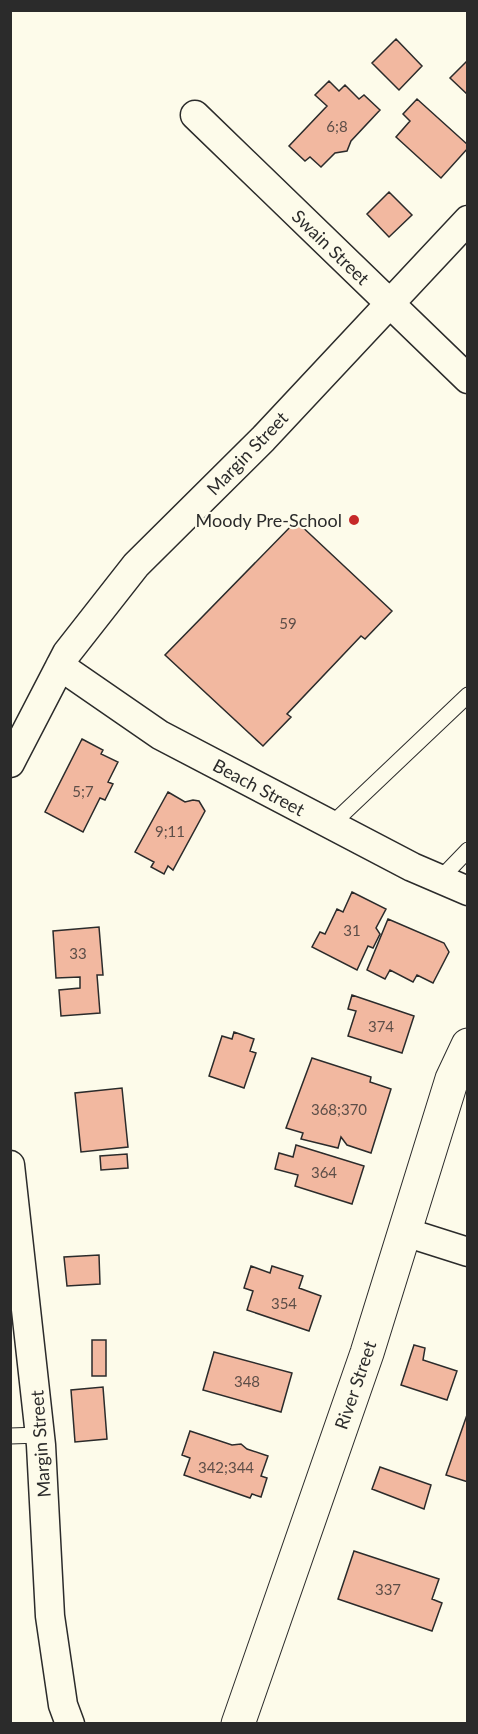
<svg xmlns="http://www.w3.org/2000/svg" width="478" height="1734" font-family="Lato,sans-serif">
<style>
.building{fill:#f2b8a0;stroke:#2b2b2b;stroke-width:1.5}
.lines{fill:none;stroke-linecap:round;stroke-linejoin:round}
.lane-casing{stroke:#2b2b2b;stroke-width:17}
.street-casing{stroke:#2b2b2b;stroke-width:31}
.primary-casing{stroke:#2b2b2b;stroke-width:35}
.lane{stroke:#fdfbea;stroke-width:15}
.street{stroke:#fdfbea;stroke-width:28}
.primary{stroke:#fdfbea;stroke-width:33}
.poi-dot{fill:#c62828;stroke:#fdfbea;stroke-width:2}
.labels{text-anchor:middle;dominant-baseline:central;stroke-width:4.5;stroke-linejoin:round;paint-order:stroke}
.number-label{font-size:15px;fill:#5d4e48}
.street-label{font-size:18px;fill:#2b2b2b;stroke:#fdfbea}
.poi-label{font-size:18px;fill:#2b2b2b;stroke:#fdfbea;text-anchor:end}
</style>
<rect width="100%" height="100%" fill="#fdfbea"/>
<path class="building" d="M396 39 422 66 399 90 372 63Z
M468 60V95L450 78Z
M329 81 339 91 345 85 359 99 364 95 380 110 351 141 347 151 335 153 321 167 310 157 305 161 289 146 327 106 315 95Z
M417 99 468 145V148L441 178 396 137 410 121 403 114Z
M389 192 412 215 389 237 367 214Z
M296 521 392 611 365 639 361 636 287 714 291 717 263 746 165 655Z
M82 739 103 750 101 754 118 762 108 782 113 784 105 800 100 798 83 832 45 812Z
M168 792 185 802 193 800 199 801 205 811 173 870 168 866 164 874 151 867 154 862 135 852Z
M352 892 386 909 376 928 380 934 373 948 368 946 357 970 312 947 320 932 325 934 337 909 343 912Z
M388 919 444 943 449 952 433 983 417 975 413 982 390 970 385 979 367 970Z
M99 927 103 975H97L100 1013 61 1016 59 990 80 988V977L56 978 53 931Z
M352 995 414 1016 402 1053 348 1036 356 1011 348 1009Z
M234 1032 254 1039 250 1051 256 1053 244 1088 209 1076 222 1036 232 1039Z
M312 1058 371 1077 370 1082 391 1089 371 1153 347 1145 341 1137 338 1148 301 1139 303 1133 286 1128Z
M122 1088 128 1147 81 1152 75 1093Z
M296 1145 364 1166 352 1204 295 1186 298 1175 275 1169 279 1153 293 1157Z
M127 1154 128 1168 101 1170 100 1156Z
M99 1255 100 1284 67 1286 64 1257Z
M251 1266 270 1273 272 1266 303 1276 299 1288 321 1296 309 1331 247 1310 253 1291 244 1288Z
M92 1340H106V1376H92Z
M414 1345 425 1348 423 1360 457 1371 447 1400 401 1385Z
M214 1352 292 1373 281 1412 203 1390Z
M103 1387 107 1439 75 1442 71 1390Z
M468 1412V1482L446 1475Z
M190 1431 232 1445 241 1444 247 1449 268 1456 261 1476 267 1478 261 1497 252 1494 250 1498 184 1475 190 1458 182 1455Z
M380 1467 431 1485 424 1509 372 1489Z
M354 1551 439 1579 432 1599 442 1603 432 1631 338 1599Z"/>
<g class="lines">
<g class="lane-casing">
<path id="lane" d="M331 825 468 695
M440 879 468 850
M10 1436 40 1435"/>
</g>
<g class="street-casing">
<path id="street" d="M195 115 468 379
M60 666 160 735 412 867 468 891
M10 763 67 653 136 565 263 439 468 220
M10 1165 41 1445 50 1616 63 1705 70 1724
M405 1232 468 1252"/>
</g>
<g class="primary-casing">
<path id="primary" d="M238 1724 367 1353 452 1079 468 1045"/>
</g>
<use href="#lane" class="lane"/>
<use href="#street" class="street"/>
<use href="#primary" class="primary"/>
</g>
<circle class="poi-dot" cx="354" cy="520" r="6"/>
<g class="labels">
<g class="number-label">
<text x="337" y="126">6;8</text>
<text x="288" y="623">59</text>
<text x="83" y="791">5;7</text>
<text x="170" y="831">9;11</text>
<text x="352" y="930">31</text>
<text x="78" y="953">33</text>
<text x="381" y="1026">374</text>
<text x="339" y="1109">368;370</text>
<text x="324" y="1172">364</text>
<text x="284" y="1303">354</text>
<text x="247" y="1381">348</text>
<text x="226" y="1467">342;344</text>
<text x="388" y="1589">337</text>
</g>
<g class="street-label">
<text transform="translate(331 247) rotate(44)">Swain Street</text>
<text transform="translate(247 453) rotate(-46)">Margin Street</text>
<text transform="translate(259 787) rotate(28)">Beach Street</text>
<text transform="translate(355 1385) rotate(-71)">River Street</text>
<text transform="translate(40 1444) rotate(-94)">Margin Street</text>
</g>
<g class="poi-label">
<text x="342" y="520">Moody Pre-School</text>
</g>
</g>
<rect width="478" height="1734" fill="none" stroke="#2b2b2b" stroke-width="24"/>
</svg>
